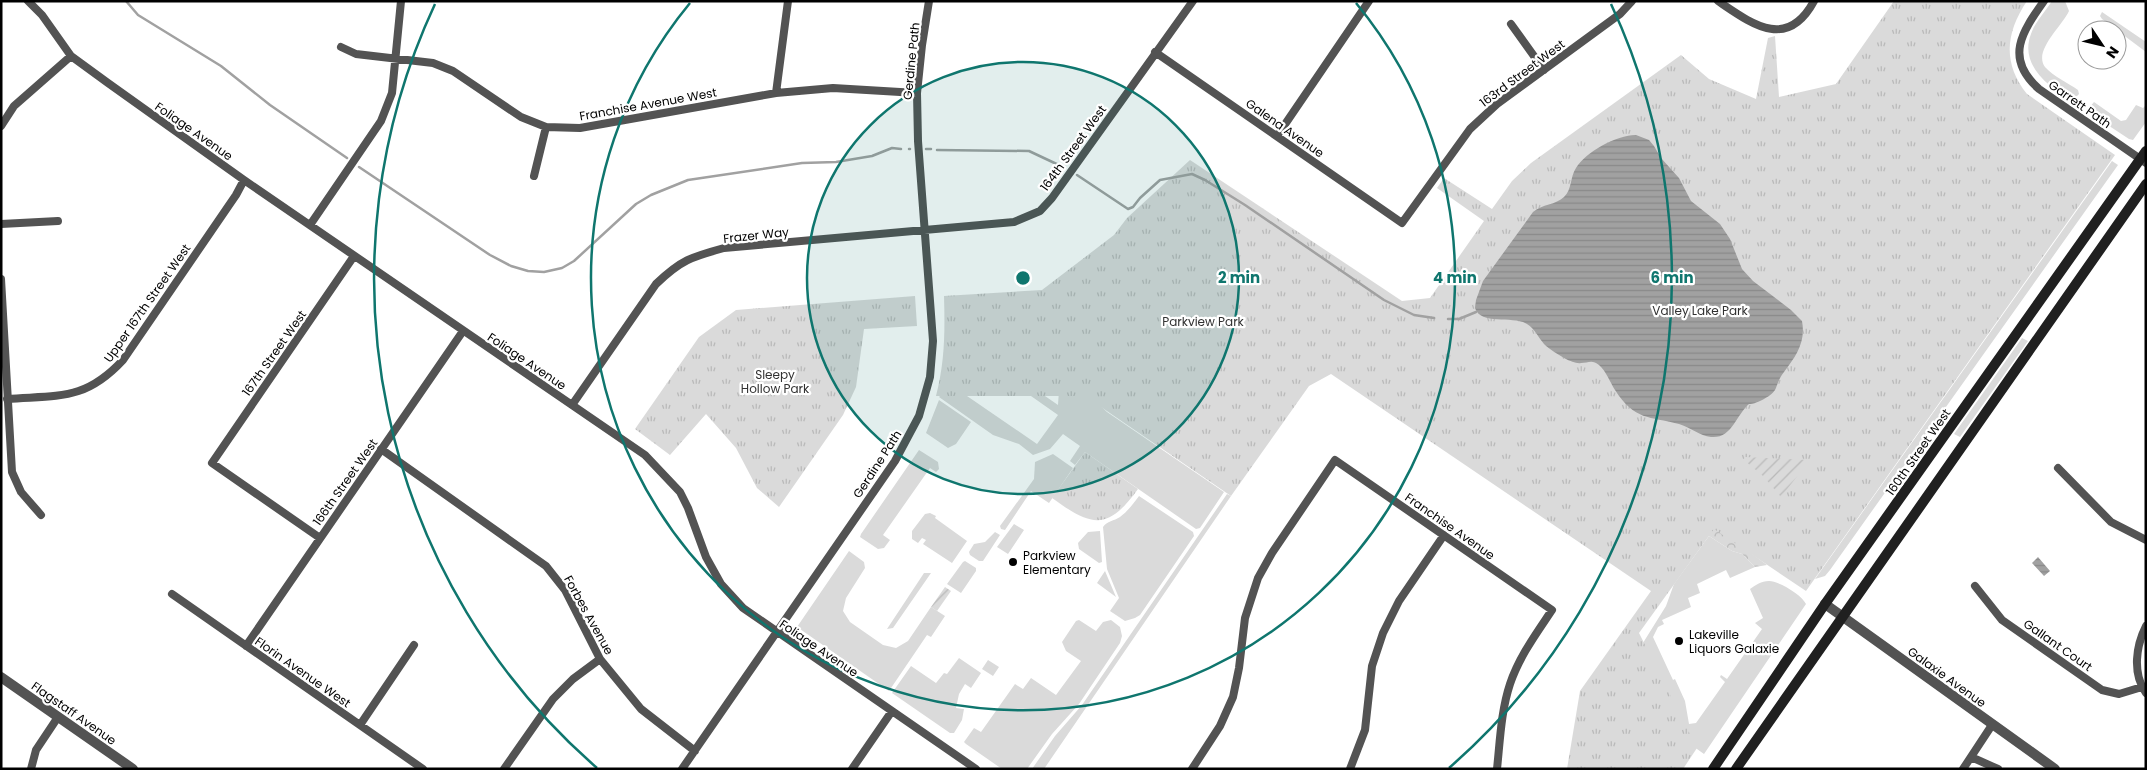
<svg xmlns="http://www.w3.org/2000/svg" width="2147" height="770" font-family="Poppins,sans-serif">
<style>
.grass{fill:#dadada}
.forest{fill:url(#forest-crowns)}
.park{fill:url(#park-tufts)}
.garden{fill:url(#garden-furrows)}
.water{fill:url(#water-rules)}
.lines{fill:none;stroke-linecap:round;stroke-linejoin:round}
.stream{stroke:#a1a1a1;stroke-width:2.5}
.minor{stroke:#535353;stroke-width:8}
.tertiary{stroke:#535353;stroke-width:10}
.secondary{stroke:#202020;stroke-width:10}
.ring{fill:none;stroke:#0f766e;stroke-width:2.5}
.poi-dot{fill:#000;stroke:#fff;stroke-width:2}
.labels{text-anchor:middle;dominant-baseline:central;stroke-width:4.5;stroke-linejoin:round;paint-order:stroke}
.street-label{font-size:12px;fill:#000;stroke:#fff}
.park-label{font-size:12px;fill:#313131;stroke:#fff}
.poi-label{font-size:12px;fill:#000;stroke:#fff;text-anchor:start}
.centre{fill:#0f766e;stroke:#fff;stroke-width:2.5}
.ring-label{font-size:15px;text-anchor:middle;font-weight:bold;fill:#0f766e;stroke:#fff;stroke-width:4.5;stroke-linejoin:round;paint-order:stroke}
</style>
<defs>
<pattern id="forest-crowns" width="20" height="18" patternUnits="userSpaceOnUse" patternTransform="scale(1.25)"><rect width="20" height="18" fill="#dadada"/><path d="M2 6a3 3 0 1 1 6 0M12 15a3 3 0 1 1 6 0" fill="none" stroke="#b9b9b9"/></pattern>
<pattern id="park-tufts" width="24" height="20" patternUnits="userSpaceOnUse" patternTransform="scale(1.25)"><rect width="24" height="20" fill="#dadada"/><path d="M3 7l-1-3M5 7V3M7 7l1-3M15 17l-1-3M17 17v-4M19 17l1-3" fill="none" stroke="#b9b9b9"/></pattern>
<pattern id="garden-furrows" width="10" height="10" patternUnits="userSpaceOnUse" patternTransform="scale(1.25)"><rect width="10" height="10" fill="#dadada"/><path d="M-1 1l2-2M0 10L10 0M9 11l2-2" fill="none" stroke="#b9b9b9"/></pattern>
<pattern id="water-rules" width="6" height="5" patternUnits="userSpaceOnUse" patternTransform="scale(1.25)"><rect width="6" height="5" fill="#a1a1a1"/><path d="M0 2.5h6" fill="none" stroke="#898989"/></pattern>
</defs>
<rect width="100%" height="100%" fill="#fff"/>
<path class="grass" d="M2052 1H2065L2069 11C2062 26 2033 51 2045 67 2053 76 2068 83 2078 90L2079 94 2073 100C2049 88 2019 65 2031 34 2035 22 2045 12 2052 1Z
M2102 12 2146 42V52L2102 19 2100 16Z
M2094 102 2121 121 2126 120 2136 105 2143 108 2146 105V122L2133 140 2129 139 2088 112V109Z
M2112 161 2118 165 1830 570 1825 576 1815 579Z
M2022 338 2028 341 1960 437 1954 434Z
M1068 375 1107 412 1224 492 1200 528 1196 529 1085 452 1075 465 1070 461 1080 446 1063 434 1050 449 1033 455 1019 444 993 435 939 397 940 396H967L1037 444 1058 415 1031 396H1045L1058 405 1059 390Z
M939 400 971 422 956 444 948 448 926 433Z
M919 450 938 462 939 469 936 472 930 468 883 535 890 540 884 548 878 549 860 537 861 534Z
M1053 454 1073 468 1049 503 1031 491 1005 530 1001 529 1000 526 1034 479 1035 462Z
M1227 494 1231 496 1044 769H1032L1055 736 1082 705Z
M1139 496 1193 532 1194 536 1140 615 1135 618 1125 621 1110 611 1119 598 1107 569 1103 527C1107 521 1114 521 1120 517 1128 511 1133 504 1139 496Z
M930 513 936 516 935 518 967 541 952 563 923 544 926 540 922 538 918 543 912 539V531L925 514Z
M1014 524 1024 530 1008 554 997 547Z
M1100 531 1102 562 1099 563 1079 549 1078 543 1088 532Z
M995 532 1000 535 983 561H979L970 555 969 552 974 544 985 542Z
M1709 536 1732 551 1742 554 1755 567 1730 578 1726 570 1697 584 1700 593 1688 598 1691 607 1662 620 1664 624 1658 627 1653 637 1673 680 1675 679 1685 701 1689 724 1696 723 1725 682 1720 677 1721 675 1727 679 1762 629 1755 623 1763 618 1750 589C1756 585 1761 581 1769 581 1779 581 1802 595 1806 604L1704 754 1676 734 1623 675 1666 606 1674 584Z
M849 551 864 562 865 568 846 598 843 611 850 622 883 645 896 648 908 641 931 607 945 616 931 637 927 635 889 691 797 627Z
M965 561 976 568V571L961 593 947 584 963 562Z
M1105 571 1116 597 1097 583Z
M924 573H931L893 628 887 629Z
M1079 620 1096 631 1103 622 1111 620 1120 627 1122 636 1120 643 1079 704 1052 734 1027 769H1002L966 744 964 742 974 728 981 732 1015 684 1023 689 1031 678 1056 695 1081 661 1066 651 1062 642 1076 621Z
M959 658 981 673 971 688 965 684 959 694 956 708 964 709 962 720 954 733H950L892 693 911 666 936 683 944 673 947 674Z
M988 660 999 667 993 676 982 669Z"/>
<path class="forest" d="M1693 510 1767 565 1755 567 1742 554 1732 551 1709 536 1704 537Z"/>
<path class="park" d="M1894 1H2027C2006 32 2002 63 2027 94L2115 155 1806 591 1714 529 1639 633 1697 748 1683 769H1567L1580 691 1651 591 1331 374 1309 386 1231 496 1085 396H936C945 362 945 331 944 296L1042 290 1114 235 1127 218 1190 160 1402 301 1430 298 1484 221 1437 188 1444 178 1492 209 1512 181 1531 163 1681 55 1709 79 1756 99 1768 38 1775 36 1779 97 1836 84Z
M915 296 917 326 864 329 856 387 843 415 779 507 757 488 736 448 706 414 670 455 635 429 699 337 736 310Z
M1085 452 1138 489C1107 532 1091 526 1052 498Z"/>
<path class="garden" d="M1745 457 1808 460 1809 461 1781 497 1763 476 1744 460Z
M945 587 951 591 937 611 931 607Z"/>
<path class="water" d="M1636 135 1649 140 1654 146 1661 158 1679 178 1691 201 1720 224 1730 239 1742 269 1753 281 1791 310 1802 321C1806 342 1796 356 1784 372 1772 388 1782 390 1760 401 1755 403 1754 404 1749 404 1736 415 1732 439 1711 437 1700 436 1690 427 1679 424 1649 416 1635 421 1615 390 1610 382 1606 371 1599 365 1592 359 1588 363 1581 363 1577 364 1570 361 1566 359 1559 355 1550 350 1544 344 1538 337 1535 329 1527 324 1513 315 1481 326 1475 308L1476 300 1483 281 1533 212C1542 204 1556 205 1564 197 1572 190 1570 177 1576 168 1586 152 1616 135 1636 135Z
M2038 557 2050 571 2044 576 2032 563Z"/>
<g class="lines">
<path class="stream" d="M126 1 138 15 221 66 270 105 347 158
M909 149H910
M926 149H931
M937 150 1029 151 1063 167
M359 167 490 255 511 266 528 271 544 272 562 268 574 261 636 204 651 195 688 180 802 163 836 162 872 156 892 148 901 149
M1077 175 1128 209 1133 207 1140 198 1160 180 1192 174 1205 180 1245 205 1384 300 1414 315 1434 318
M1448 319H1459L1476 312"/>
<path class="minor" d="M28 1 42 15 71 56 108 83 244 180 645 455 680 492 688 508 706 557 721 584 743 608 976 769
M1718 1C1752 24 1787 51 1814 1
M2044 1C2022 32 2004 58 2039 89L2146 163
M1511 24 1544 70
M341 47 356 54 433 63 453 71 521 117 546 127 580 128 776 93 833 88 917 93
M1155 52 1402 223 1470 129 1497 104 1620 14 1632 1
M776 93 788 1
M1 126 14 106 71 56
M1277 136 1369 1
M534 176 546 127
M1 224 58 221
M310 225 381 121 392 93 401 1
M1 279 12 472 21 492 41 515
M7 399C59 395 85 401 123 360L236 195 244 180
M572 405 656 284C681 260 691 257 724 248L1014 222 1040 211 1052 198 1193 1
M381 449 546 566 565 590 600 659 641 709 695 751
M2058 468 2111 522 2146 540
M320 538 212 463 354 256
M1975 586 2002 620 2102 690 2119 694 2142 687
M172 594 423 769
M2146 626C2136 646 2132 673 2146 693
M246 646 463 331
M360 725 414 645
M1971 757 1998 769
M31 769 36 750 58 717
M504 769 553 699 573 679 600 659
M682 769 895 461 919 416 930 377 933 341 918 141 917 93 922 45 929 1
M852 769 892 711
M1192 769 1220 726 1233 697 1239 668 1245 618 1258 578 1272 553 1335 460 1552 610C1536 634 1519 657 1510 684 1501 711 1500 741 1497 769
M1350 769 1365 730 1372 666 1383 633 1399 601 1444 535
M1963 769 1992 725"/>
<path class="tertiary" d="M1825 604 2055 769
M1 677 133 769"/>
<path class="secondary" d="M1713 769 1825 604 2146 151
M1736 769 2146 184"/>
</g>
<circle cx="1023" cy="278" r="216" fill="#0f766e" fill-opacity=".12"/>
<g class="ring">
<circle cx="1023" cy="278" r="216"/>
<path d="M1356 3A432 432 0 1 1 690 3"/>
<path d="M597 768A649 649 0 0 1 435 4M1611 4A649 649 0 0 1 1449 768"/>
</g>
<g class="poi-dot">
<circle cx="1013" cy="562" r="5"/>
<circle cx="1679" cy="641" r="5"/>
</g>
<g class="labels">
<g class="street-label">
<text transform="translate(911 61) rotate(-84)">Gerdine Path</text>
<text transform="translate(1522 73) rotate(-37)">163rd Street West</text>
<text transform="translate(648 104) rotate(-10)">Franchise Avenue West</text>
<text transform="translate(2080 104) rotate(35)">Garrett Path</text>
<text transform="translate(1285 128) rotate(35)">Galena Avenue</text>
<text transform="translate(194 131) rotate(35)">Foliage Avenue</text>
<text transform="translate(1073 148) rotate(-54)">164th Street West</text>
<text transform="translate(756 235) rotate(-6)">Frazer Way</text>
<text transform="translate(147 303) rotate(-55)">Upper 167th Street West</text>
<text transform="translate(274 353) rotate(-55)">167th Street West</text>
<text transform="translate(527 361) rotate(34)">Foliage Avenue</text>
<text transform="translate(1918 452) rotate(-55)">160th Street West</text>
<text transform="translate(877 464) rotate(-57)">Gerdine Path</text>
<text transform="translate(345 482) rotate(-55)">166th Street West</text>
<text transform="translate(1450 526) rotate(35)">Franchise Avenue</text>
<text transform="translate(589 615) rotate(61)">Forbes Avenue</text>
<text transform="translate(2058 645) rotate(35)">Gallant Court</text>
<text transform="translate(819 648) rotate(34)">Foliage Avenue</text>
<text transform="translate(303 672) rotate(35)">Florin Avenue West</text>
<text transform="translate(1947 677) rotate(36)">Galaxie Avenue</text>
<text transform="translate(74 713) rotate(35)">Flagstaff Avenue</text>
</g>
<g class="park-label">
<text x="1700" y="310">Valley Lake Park</text>
<text x="1203" y="321">Parkview Park</text>
<text x="775" y="374">Sleepy<tspan x="775" dy="14">Hollow Park</tspan></text>
</g>
<g class="poi-label">
<text x="1023" y="555">Parkview<tspan x="1023" dy="14">Elementary</tspan></text>
<text x="1689" y="634">Lakeville<tspan x="1689" dy="14">Liquors Galaxie</tspan></text>
</g>
</g>
<circle cx="1023" cy="278" r="8" class="centre"/>
<g class="ring-label">
<text x="1239" y="283">2 min</text>
<text x="1455" y="283">4 min</text>
<text x="1672" y="283">6 min</text>
</g>
<rect width="2147" height="770" fill="none" stroke="#000000" stroke-width="5"/>
<g transform="translate(2102 45) rotate(125)"><circle r="24" fill="#ffffff" stroke="#999999"/>
<path d="M0-4L9 19L0 12L-9 19Z" fill="#000000"/>
<text y="-8" font-size="14" font-weight="bold" text-anchor="middle" fill="#000000">N</text>
</g>
</svg>
